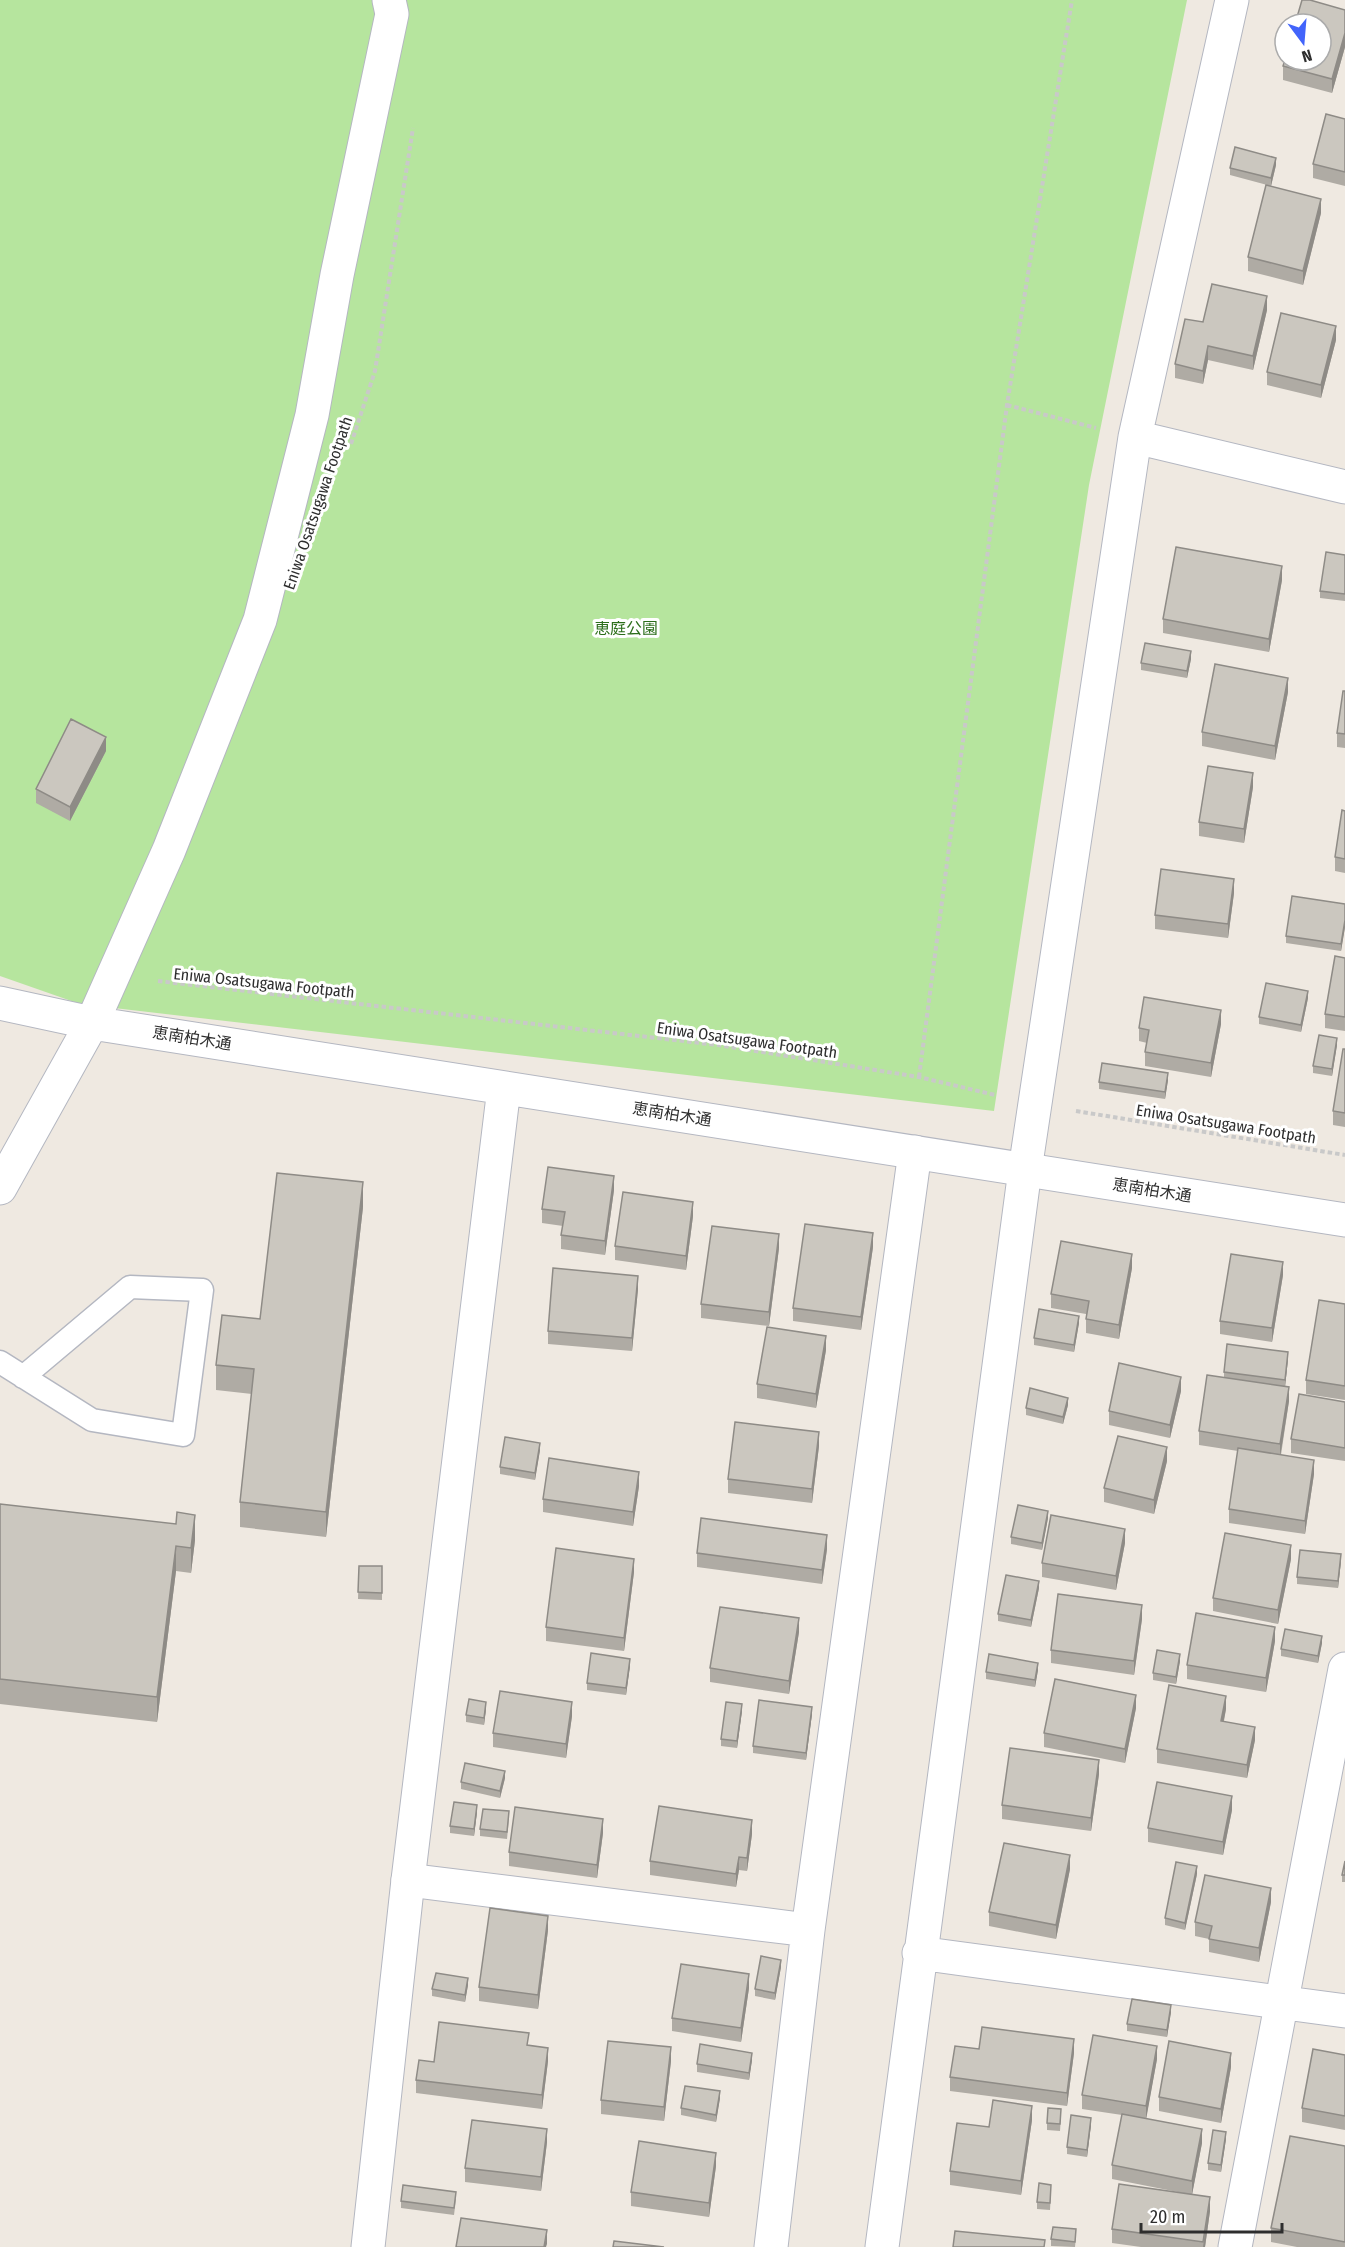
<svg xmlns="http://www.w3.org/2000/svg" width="1345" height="2247" font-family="'Fira Sans Condensed','Noto Sans JP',sans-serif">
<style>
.green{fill:#b6e59e}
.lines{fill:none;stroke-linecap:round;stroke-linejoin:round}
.service-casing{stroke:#b4b7c1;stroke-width:25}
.minor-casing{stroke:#b4b7c1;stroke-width:35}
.tertiary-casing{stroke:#b4b7c1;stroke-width:35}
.path{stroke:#c9c9c9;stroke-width:4;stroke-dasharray:4.5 3;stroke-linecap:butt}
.service{stroke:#fff;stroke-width:22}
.minor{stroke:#fff;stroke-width:33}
.tertiary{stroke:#fff;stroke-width:33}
.wall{fill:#afaba4}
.shaded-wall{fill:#8e8b86}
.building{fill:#cbc7bf;stroke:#8e8b86;stroke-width:1.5}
.labels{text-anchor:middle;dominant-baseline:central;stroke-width:6;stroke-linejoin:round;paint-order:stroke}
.street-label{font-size:16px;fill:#2e2e2e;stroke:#fff}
.park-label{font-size:16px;fill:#2c6e1b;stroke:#fff}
</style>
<rect width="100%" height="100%" fill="#efe9e1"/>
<path class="green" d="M0 0H1187L1089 485 994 1111 80 1004 0 976Z"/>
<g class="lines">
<g class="service-casing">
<path id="service" d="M0 1362 92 1420 183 1435 202 1290 130 1287 23 1377"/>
</g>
<g class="minor-casing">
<path id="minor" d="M1135 437 1345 487
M408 1880 808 1930
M919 1953 1345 2011
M771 2247 808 1930 915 1152
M882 2247 1025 1170 1135 437 1232 0
M1235 2247 1345 1669"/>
</g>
<g class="tertiary-casing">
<path id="tertiary" d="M0 1003 92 1023 1345 1220
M0 1188 92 1023 169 850 260 620 312 415 337 275 392 14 389 0
M368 2247 408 1880 504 1088"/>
</g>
<path class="path" d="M1007 405 1096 428
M351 444 375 371 413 128
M158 981 718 1045 919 1077 995 1095
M919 1077 1007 405 1072 0
M1076 1111 1345 1155"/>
<use href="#service" class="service"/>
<use href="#minor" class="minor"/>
<use href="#tertiary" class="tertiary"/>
</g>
<path class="wall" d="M1345 10V47L1332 93 1283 80V66Z
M1345 119V186L1313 178V164Z
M1276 165 1271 186 1230 175V168Z
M1321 213 1303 285 1248 271V257Z
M1267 310 1253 370 1208 360 1203 384 1175 378V364L1203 322Z
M1336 340 1321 398 1267 385V372Z
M1345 555V601L1320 598V591Z
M1282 580 1269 652 1163 633V619Z
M1191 659 1187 678 1141 670V663Z
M1345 691V748L1337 747V733Z
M1288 692 1275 760 1202 746V732Z
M106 751 70 821 36 803V789Z
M1253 787 1244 843 1199 836V822Z
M1345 811V873L1335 871V857Z
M1234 893 1228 938 1155 929V915Z
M1345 904V927L1341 951 1286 943V936Z
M1345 958V1031L1325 1028V1014Z
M1308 998 1301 1032 1259 1024V1017Z
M1221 1024 1211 1077 1145 1066V1052L1147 1043 1139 1041V1028Z
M1337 1045 1332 1076 1313 1073V1066Z
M1345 1049V1127L1333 1125V1111Z
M1168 1080 1165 1099 1099 1089V1082Z
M614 1190 605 1255 561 1249V1235L563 1226 542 1223V1209Z
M363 1207 326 1537 240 1527V1502L252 1394 216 1390V1365L260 1319Z
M693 1216 686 1270 615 1260V1246Z
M873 1247 861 1330 793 1321V1308Z
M779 1248 769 1326 701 1318V1304Z
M1132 1268 1119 1339 1086 1333V1314L1051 1308V1294Z
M1283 1275 1272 1342 1220 1334V1321Z
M638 1289 632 1351 548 1344V1331Z
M1345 1304V1400L1306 1394V1380Z
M1079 1323 1074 1352 1034 1345V1338Z
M826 1350 816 1408 757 1398V1384Z
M1288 1359 1285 1387 1289 1401 1281 1455 1314 1474 1305 1534 1229 1523V1509L1238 1451 1199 1445V1431L1224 1377V1372Z
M1181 1391 1170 1438 1109 1425V1411Z
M1345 1402V1461L1291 1453V1439Z
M1068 1405 1063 1424 1026 1415V1408Z
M819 1446 812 1503 728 1493V1479Z
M540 1450 535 1480 500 1474V1467Z
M1167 1461 1154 1514 1104 1502V1488Z
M639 1486 633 1526 543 1512V1499Z
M0 1504 195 1540 191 1573 176 1571 157 1722 0 1704Z
M1048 1518 1042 1550 1011 1544V1537Z
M1125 1543 1116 1590 1042 1577V1563Z
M827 1549 822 1584 697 1567V1553Z
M1291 1559 1278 1624 1213 1611V1598Z
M1341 1561 1338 1588 1297 1584V1577Z
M359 1566H382V1600L358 1599Z
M634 1572 624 1651 546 1641V1627Z
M1039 1588 1031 1627 998 1621V1614Z
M1142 1619 1134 1675 1051 1663V1650Z
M799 1632 789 1694 710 1682V1668Z
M1275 1641 1266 1692 1187 1679V1665Z
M1322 1643 1318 1663 1281 1656V1649Z
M1180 1661 1176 1684 1153 1680V1673Z
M630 1666 626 1695 587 1690V1683Z
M1038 1670 1035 1687 986 1679V1672Z
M1136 1708 1125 1763 1044 1747V1733Z
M486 1709 484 1725 466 1722V1715Z
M1226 1709 1224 1721 1255 1740 1247 1778 1157 1763V1749Z
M742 1711 737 1748 721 1746V1739Z
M812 1714 806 1760 753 1753V1746Z
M572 1716 566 1758 493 1747V1733Z
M1099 1774 1091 1831 1002 1819V1805Z
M505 1778 500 1798 461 1789V1782Z
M1232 1810 1223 1855 1148 1842V1828Z
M477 1812 474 1836 450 1833V1826Z
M509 1818 507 1839 480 1836V1829Z
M603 1833 597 1878 509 1866V1852Z
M752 1834 747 1871 739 1870 736 1887 650 1875V1861Z
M1345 1861V1882H1342V1875Z
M1070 1869 1056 1939 989 1926V1912Z
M1197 1874 1185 1930 1165 1925V1918Z
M1271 1902 1259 1962 1209 1952V1939L1195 1936V1922Z
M548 1930 538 2009 479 2001V1987Z
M781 1967 775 2000 755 1996V1989Z
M468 1985 465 2002 432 1996V1989Z
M749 1988 741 2042 672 2031V2018Z
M1171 2012 1167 2037 1127 2031V2024Z
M979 2049 1074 2053 1067 2106 950 2091V2077Z
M1345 2055V2130L1302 2122V2108Z
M1157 2059 1146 2118 1202 2143 1192 2194 1210 2211 1205 2247H1141L1112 2243V2229L1188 2194 1112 2179V2165L1122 2115 1082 2109V2095Z
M752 2060 749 2080 697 2072V2064Z
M548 2061 542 2109 416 2093V2080L434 2062Z
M671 2061 664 2121 601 2114V2100Z
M1231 2067 1221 2123 1159 2111V2097Z
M720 2098 716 2122 681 2115V2108Z
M1061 2116 1060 2131 1047 2130V2123Z
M1032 2120 1021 2195 950 2185V2171L989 2127Z
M1091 2125 1087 2157 1067 2154V2147Z
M1226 2139 1221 2172 1208 2170V2163Z
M547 2142 541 2191 465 2182V2168Z
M1345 2146V2247H1297L1271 2242V2228Z
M716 2166 709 2217 631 2206V2192Z
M1051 2193 1050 2210 1037 2209V2202Z
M456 2199 454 2215 401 2208V2201Z
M1076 2236 1075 2247 1051 2246V2239Z"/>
<path class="shaded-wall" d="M1345 33V47L1332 93V79Z
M1276 158V165L1271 186V178Z
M1321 199V213L1303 285V271Z
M1267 296V310L1253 370V356Z
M1336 326V340L1321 398V385Z
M1208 346V360L1203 384V371Z
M1282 566V580L1269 652V639Z
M1191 651V659L1187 678V671Z
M1288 678V692L1275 760V746Z
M106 737V751L70 821V807Z
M1253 773V787L1244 843V829Z
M1234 879V893L1228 938V924Z
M1345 920V927L1341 951V944Z
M1308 991V998L1301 1032V1025Z
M1221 1010V1024L1211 1077V1063Z
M1337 1038V1045L1332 1076V1069Z
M1168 1073V1080L1165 1099V1092Z
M614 1176V1190L605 1255V1241Z
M363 1182V1207L326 1537V1512Z
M693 1202V1216L686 1270V1256Z
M873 1233V1247L861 1330V1317Z
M779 1234V1248L769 1326V1312Z
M1132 1254V1268L1119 1339V1325Z
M1283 1262V1275L1272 1342V1328Z
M638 1276V1289L632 1351V1338Z
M1079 1316V1323L1074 1352V1345Z
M826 1336V1350L816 1408V1394Z
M1288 1352V1359L1285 1387V1380Z
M1181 1377V1391L1170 1438V1425Z
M1289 1387V1401L1280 1457V1444Z
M1068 1398V1405L1063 1424V1417Z
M819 1432V1446L812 1503V1489Z
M540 1443V1450L535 1480V1473Z
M1167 1447V1461L1154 1514V1500Z
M1314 1460V1474L1305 1534V1521Z
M639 1472V1486L633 1526V1512Z
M1048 1511V1518L1042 1550V1543Z
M195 1515V1540L191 1573V1548Z
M1125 1529V1543L1116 1590V1576Z
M827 1535V1549L822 1584V1570Z
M1291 1545V1559L1278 1624V1610Z
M176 1546V1571L157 1722V1697Z
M1341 1554V1561L1338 1588V1581Z
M634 1559V1572L624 1651V1638Z
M1039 1581V1588L1031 1627V1620Z
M1142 1605V1619L1134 1675V1661Z
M799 1618V1632L789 1694V1681Z
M1275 1627V1641L1266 1692V1678Z
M1322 1636V1643L1318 1663V1656Z
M1180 1654V1661L1176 1684V1677Z
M630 1659V1666L626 1695V1688Z
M1038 1663V1670L1035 1687V1680Z
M1136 1695V1708L1125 1763V1749Z
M1226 1696V1709L1221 1734V1721Z
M486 1702V1709L484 1725V1718Z
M572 1702V1716L566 1758V1744Z
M742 1704V1711L737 1748V1741Z
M812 1707V1714L806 1760V1753Z
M1255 1727V1740L1247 1778V1765Z
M1099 1760V1774L1091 1831V1818Z
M505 1771V1778L500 1798V1791Z
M1232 1796V1810L1223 1855V1842Z
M477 1805V1812L474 1836V1829Z
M603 1819V1833L597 1878V1865Z
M752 1820V1834L747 1871V1858Z
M1070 1855V1869L1056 1939V1925Z
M739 1857V1870L736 1887V1874Z
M1197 1866V1874L1185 1930V1923Z
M1271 1888V1902L1259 1962V1948Z
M548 1916V1930L538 2009V1995Z
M781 1960V1967L775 2000V1993Z
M749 1974V1988L741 2042V2028Z
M468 1978V1985L465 2002V1995Z
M1171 2005V2012L1167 2037V2030Z
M1074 2039V2053L1067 2106V2093Z
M1157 2046V2059L1146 2120V2106Z
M671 2047V2061L664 2121V2107Z
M548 2048V2061L542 2109V2095Z
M752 2053V2060L749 2080V2073Z
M1231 2053V2067L1221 2123V2109Z
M720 2091V2098L716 2122V2115Z
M1032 2106V2120L1021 2195V2181Z
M1091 2118V2125L1087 2157V2150Z
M547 2129V2142L541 2191V2177Z
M1202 2129V2143L1192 2195V2181Z
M1226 2132V2139L1221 2172V2165Z
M716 2153V2166L709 2217V2203Z
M1210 2197V2211L1205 2247H1203Z
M547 2230V2244L546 2247H544Z"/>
<path class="building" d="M1302 0H1310L1345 10V33L1332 79 1283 66 1285 60H1321V24H1295Z
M1326 114 1345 119V172L1313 164Z
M1235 147 1276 158 1271 178 1230 168Z
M1266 185 1321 199 1303 271 1248 257Z
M1212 284 1267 296 1253 356 1208 346 1203 371 1175 364 1185 319 1203 322Z
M1281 313 1336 326 1321 385 1267 372Z
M1176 547 1282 566 1269 639 1163 619Z
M1326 552 1345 555V594L1320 591Z
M1145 643 1191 651 1187 671 1141 663Z
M1215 664 1288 678 1275 746 1202 732Z
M1343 691H1345V734L1337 733Z
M71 719 106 737 70 807 36 789Z
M1208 766 1253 773 1244 829 1199 822Z
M1342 810 1345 811V859L1335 857Z
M1161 869 1234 879 1228 924 1155 915Z
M1292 896 1345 904V920L1341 944 1286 936Z
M1335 956 1345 958V1017L1325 1014Z
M1266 983 1308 991 1301 1025 1259 1017Z
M1144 997 1221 1010 1211 1063 1145 1052 1149 1030 1139 1028Z
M1319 1035 1337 1038 1332 1069 1313 1066Z
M1343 1049H1345V1113L1333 1111Z
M1102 1063 1168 1073 1165 1092 1099 1082Z
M548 1167 614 1176 605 1241 561 1235 565 1212 542 1209Z
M277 1173 363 1182 326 1512 240 1502 254 1369 216 1365 222 1315 260 1319Z
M623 1192 693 1202 686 1256 615 1246Z
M805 1224 873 1233 861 1317 793 1308Z
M712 1226 779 1234 769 1312 701 1304Z
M1061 1241 1132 1254 1119 1325 1086 1319 1089 1301 1051 1294Z
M1231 1254 1283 1262 1272 1328 1220 1321Z
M553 1268 638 1276 632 1338 548 1331Z
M1319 1300 1345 1304V1386L1306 1380Z
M1039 1309 1079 1316 1074 1345 1034 1338Z
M767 1327 826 1336 816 1394 757 1384Z
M1227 1344 1288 1352 1285 1380 1224 1372Z
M1119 1363 1181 1377 1170 1425 1109 1411Z
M1207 1375 1289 1387 1280 1444 1199 1431Z
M1030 1388 1068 1398 1063 1417 1026 1408Z
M1299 1394 1345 1402V1448L1291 1439Z
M735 1422 819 1432 812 1489 728 1479Z
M1118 1436 1167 1447 1154 1500 1104 1488Z
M505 1437 540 1443 535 1473 500 1467Z
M1238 1448 1314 1460 1305 1521 1229 1509Z
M549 1458 639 1472 633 1512 543 1499Z
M0 1504 176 1524 177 1512 195 1515 191 1548 176 1546 157 1697 0 1679Z
M1018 1505 1048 1511 1042 1543 1011 1537Z
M1051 1515 1125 1529 1116 1576 1042 1563Z
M701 1518 827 1535 822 1570 697 1553Z
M1225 1533 1291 1545 1278 1610 1213 1598Z
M556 1548 634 1559 624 1638 546 1627Z
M1300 1550 1341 1554 1338 1581 1297 1577Z
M359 1566H382V1593L358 1592Z
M1006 1575 1039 1581 1031 1620 998 1614Z
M1058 1594 1142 1605 1134 1661 1051 1650Z
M720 1607 799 1618 789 1681 710 1668Z
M1196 1613 1275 1627 1266 1678 1187 1665Z
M1285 1629 1322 1636 1318 1656 1281 1649Z
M1157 1650 1180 1654 1176 1677 1153 1673Z
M591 1653 630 1659 626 1688 587 1683Z
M989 1654 1038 1663 1035 1680 986 1672Z
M1055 1679 1136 1695 1125 1749 1044 1733Z
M1169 1685 1226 1696 1221 1721 1255 1727 1247 1765 1157 1749Z
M500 1691 572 1702 566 1744 493 1733Z
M469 1699 486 1702 484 1718 466 1715Z
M759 1700 812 1707 806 1753 753 1746Z
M726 1702 742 1704 737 1741 721 1739Z
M1010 1748 1099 1760 1091 1818 1002 1805Z
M465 1763 505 1771 500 1791 461 1782Z
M1157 1782 1232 1796 1223 1842 1148 1828Z
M454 1802 477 1805 474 1829 450 1826Z
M659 1806 752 1820 747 1858 739 1857 736 1874 650 1861Z
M515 1807 603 1819 597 1865 509 1852Z
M483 1809 509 1811 507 1832 480 1829Z
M1004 1843 1070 1855 1056 1925 989 1912Z
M1345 1861V1875H1342Z
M1176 1862 1197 1866 1185 1923 1165 1918Z
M1205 1875 1271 1888 1259 1948 1209 1939 1212 1926 1195 1922Z
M490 1908 548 1916 538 1995 479 1987Z
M761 1956 781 1960 775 1993 755 1989Z
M681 1964 749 1974 741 2028 672 2018Z
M436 1973 468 1978 465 1995 432 1989Z
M1132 1999 1171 2005 1167 2030 1127 2024Z
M439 2022 529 2033 527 2045 548 2048 542 2095 416 2080 419 2060 434 2062Z
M982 2027 1074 2039 1067 2093 950 2077 955 2046 979 2049Z
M1093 2035 1157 2046 1146 2106 1082 2095Z
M608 2041 671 2047 664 2107 601 2100Z
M1169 2041 1231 2053 1221 2109 1159 2097Z
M700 2044 752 2053 749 2073 697 2064Z
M1313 2049 1345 2055V2116L1302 2108Z
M685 2086 720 2091 716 2115 681 2108Z
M993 2100 1032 2106 1021 2181 950 2171 957 2123 989 2127Z
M1048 2108 1061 2109 1060 2124 1047 2123Z
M1122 2114 1202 2129 1192 2181 1112 2165Z
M1071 2115 1091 2118 1087 2150 1067 2147Z
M472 2120 547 2129 541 2177 465 2168Z
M1213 2130 1226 2132 1221 2165 1208 2163Z
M1290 2136 1345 2146V2242L1271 2228Z
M639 2141 716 2153 709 2203 631 2192Z
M1039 2183 1051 2185 1050 2203 1037 2202Z
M1119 2184 1210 2197 1203 2242 1112 2229Z
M403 2185 456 2192 454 2208 401 2201Z
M461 2218 547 2230 544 2247H456Z
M1053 2227 1076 2229 1075 2242 1051 2239Z
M955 2231 1045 2240 1044 2247H953Z
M614 2241 664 2247H613Z"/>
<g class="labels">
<g class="street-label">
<text transform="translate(318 503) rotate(-71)">Eniwa Osatsugawa Footpath</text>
<text transform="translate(264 983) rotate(6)">Eniwa Osatsugawa Footpath</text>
<text transform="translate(192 1038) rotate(9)">恵南柏木通</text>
<text transform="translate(747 1040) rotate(8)">Eniwa Osatsugawa Footpath</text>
<text transform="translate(672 1114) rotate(9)">恵南柏木通</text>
<text transform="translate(1226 1124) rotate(9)">Eniwa Osatsugawa Footpath</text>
<text transform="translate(1152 1190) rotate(9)">恵南柏木通</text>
</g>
<g class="park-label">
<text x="626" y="628">恵庭公園</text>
</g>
</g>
<g transform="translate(1303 42) rotate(164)"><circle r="28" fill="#ffffff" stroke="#ababab" stroke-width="1.5"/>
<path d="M0-4.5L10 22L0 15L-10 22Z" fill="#4264fb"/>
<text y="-9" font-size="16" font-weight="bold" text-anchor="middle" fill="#2e2e2e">N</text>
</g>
<path d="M1141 2223v9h141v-9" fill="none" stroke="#2e2e2e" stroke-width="3"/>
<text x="1150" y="2223" font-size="18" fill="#2e2e2e" stroke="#ffffff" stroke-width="4.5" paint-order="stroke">20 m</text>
</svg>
